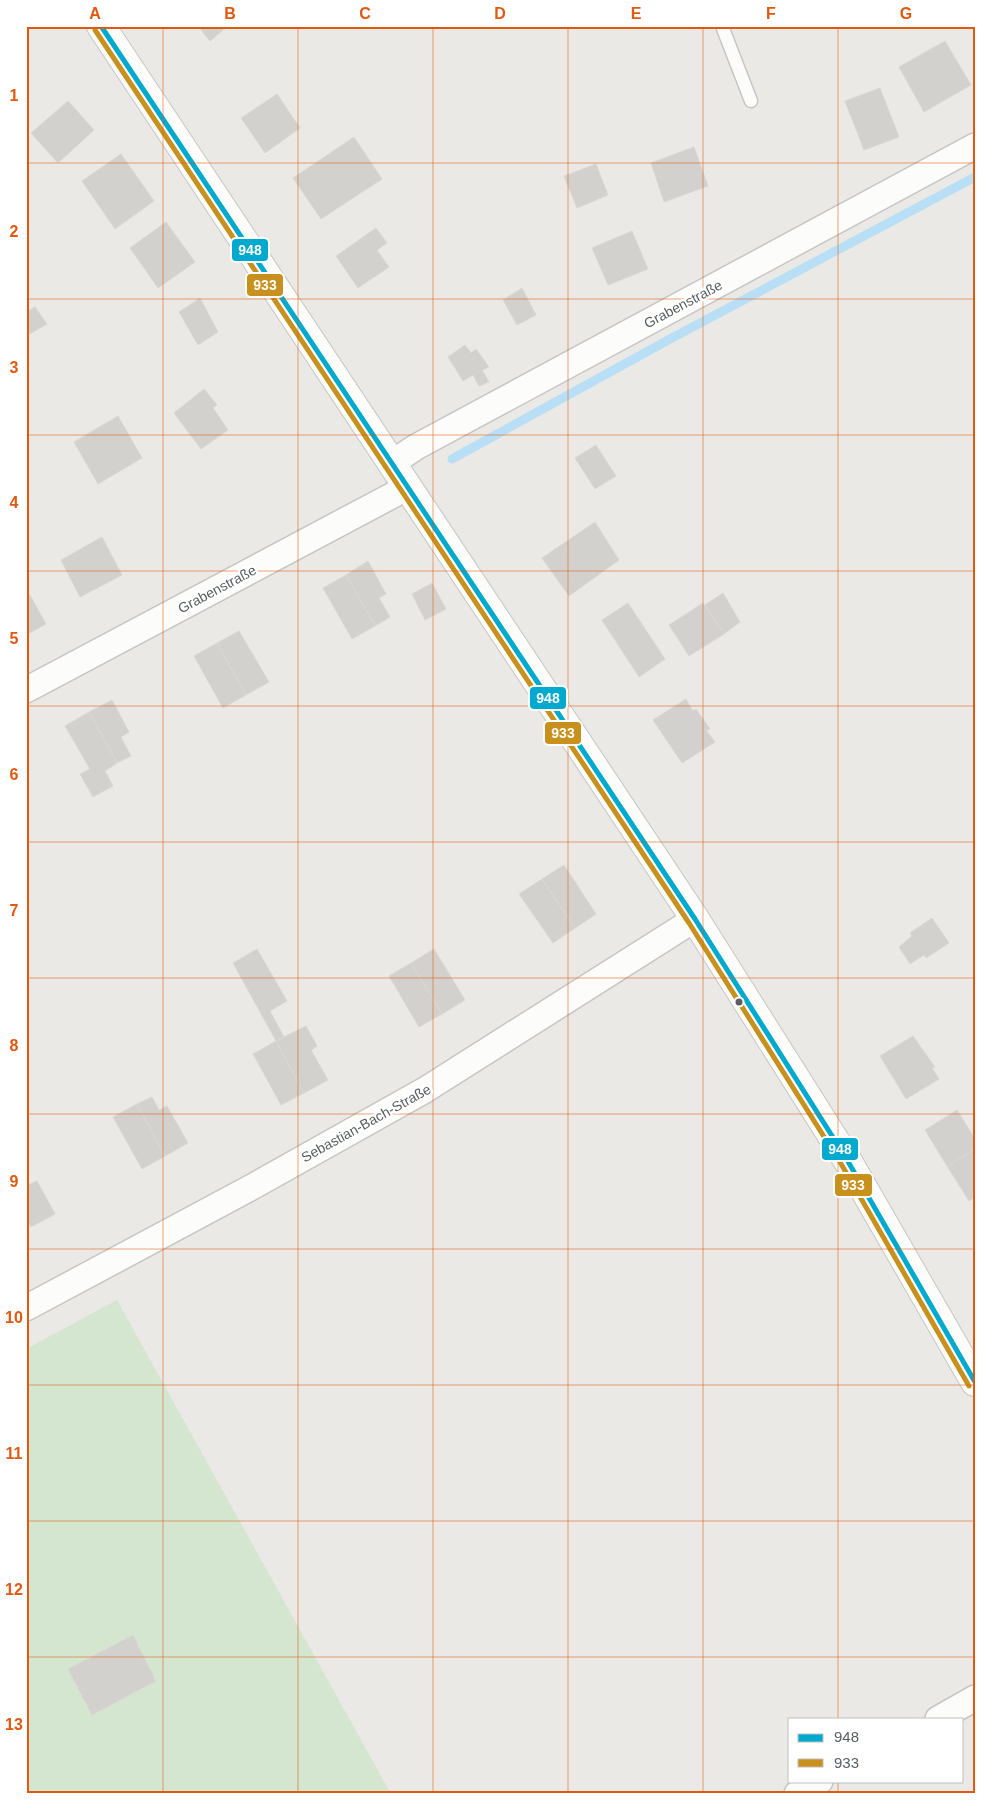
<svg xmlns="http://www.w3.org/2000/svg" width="1001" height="1820" font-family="Arial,sans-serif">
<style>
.green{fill:#d4e6d0}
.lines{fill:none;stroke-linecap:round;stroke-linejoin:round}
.stream{stroke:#b8dff5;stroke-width:9}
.building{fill:#d2d1ce;stroke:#dad8d4}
.service-casing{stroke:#c6c6c6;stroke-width:15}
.minor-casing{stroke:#c6c6c6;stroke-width:28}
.tertiary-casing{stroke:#c6c6c6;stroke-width:30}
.service{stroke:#fcfcfb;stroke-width:12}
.minor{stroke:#fcfcfb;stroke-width:25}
.tertiary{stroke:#fcfcfb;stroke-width:28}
.bus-1-casing{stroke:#fff;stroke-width:9}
.bus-2-casing{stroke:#fff;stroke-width:9}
.bus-1{stroke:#00a9ce;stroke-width:5}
.bus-2{stroke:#c8901d;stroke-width:5}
.grid{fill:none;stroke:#e15910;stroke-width:1;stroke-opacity:0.55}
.bus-dot{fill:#5a5e62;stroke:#fff;stroke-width:2}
.labels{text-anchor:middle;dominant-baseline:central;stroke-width:5;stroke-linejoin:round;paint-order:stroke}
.street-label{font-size:14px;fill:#5a5e62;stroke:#fff}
.line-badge{stroke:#fff;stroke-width:2}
.badge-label{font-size:14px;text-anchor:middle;font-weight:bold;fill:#fff}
.neatline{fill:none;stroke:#e15910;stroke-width:2}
.grid-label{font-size:16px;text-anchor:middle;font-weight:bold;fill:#e15910}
</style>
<rect width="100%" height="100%" fill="#eae9e5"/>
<path class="green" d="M117 1300 391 1794H26V1349Z"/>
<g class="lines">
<path class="stream" d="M452 459 670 339 975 177"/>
</g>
<path class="building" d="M198 26H228L210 41Z
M945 41 971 85 924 112 899 67Z
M880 88 899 137 864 150 845 101Z
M277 94 300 128 265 153 241 118Z
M68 101 94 130 58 163 31 133Z
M354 137 382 179 321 219 293 178Z
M694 147 708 186 664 202 651 163Z
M121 154 154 201 115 229 82 181Z
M596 164 608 195 577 208 564 176Z
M166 222 195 262 158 288 130 248Z
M376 228 387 243 377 250 389 267 358 288 336 256Z
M632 231 648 269 608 285 592 248Z
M522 288 536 315 517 325 503 300Z
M200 298 218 332 198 345 179 312Z
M35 307 47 324 26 336V312Z
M465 345 471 353 476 349 489 367 482 370 489 382 479 386 473 375 463 381 448 357Z
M204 389 217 405 213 408 228 430 201 449 174 413Z
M118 416 142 458 98 484 74 442Z
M596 445 616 476 595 489 575 458Z
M595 522 619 560 569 596 542 558Z
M102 537 122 575 80 597 61 560Z
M368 561 386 594 379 598 390 617 375 626 346 575Z
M346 575 375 626 352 639 323 588Z
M432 583 446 609 425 620 412 594Z
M26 588 46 624 26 635Z
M723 593 740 622 724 634 705 605Z
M628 603 665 659 639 677 602 620Z
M703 603 724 634 689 656 669 625Z
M239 631 269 682 246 695 217 643Z
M217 643 246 695 223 708 194 656Z
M686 699 693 711 696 709 710 729 706 730 715 742 682 763 653 720Z
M112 700 129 732 121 737 131 756 117 763 89 712Z
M89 712 117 763 105 771 113 786 93 797 80 774 90 769 65 726Z
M564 865 596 914 575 928 542 879Z
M542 879 575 928 553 943 519 894Z
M932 918 949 943 926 958 924 955 910 964 899 947 912 936 910 933Z
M257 949 287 1001 270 1011 284 1037 276 1041 233 963Z
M434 949 465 1000 442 1014 411 963Z
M411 963 442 1014 419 1027 389 976Z
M306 1026 317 1046 311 1050 328 1080 304 1093 276 1041Z
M913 1036 935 1067 932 1068 939 1079 906 1099 880 1056Z
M276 1041 304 1093 281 1105 253 1054Z
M152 1097 159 1110 167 1106 188 1143 165 1156 137 1104Z
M137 1104 165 1156 142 1169 113 1117Z
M957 1110 975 1139V1149L947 1166 925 1130Z
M975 1149V1197L969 1201 947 1166Z
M37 1181 55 1214 31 1227 26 1218V1182L28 1185Z
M133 1635 156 1681 92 1715 68 1669Z"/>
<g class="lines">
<g class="service-casing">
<path id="service" d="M722 26 751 101"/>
</g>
<g class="minor-casing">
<path id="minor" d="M392 463 416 447 975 146
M26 690 393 495 407 485
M26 1308 252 1187 425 1090 695 919
M938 1719 975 1698
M797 1794 820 1781"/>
</g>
<g class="tertiary-casing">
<path id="tertiary" d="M101 26 695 919 846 1158 975 1382"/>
</g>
<use href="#service" class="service"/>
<use href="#minor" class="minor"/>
<use href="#tertiary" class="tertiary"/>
<g class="bus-1-casing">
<path id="bus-1" d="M101 26 695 919 846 1158 975 1382"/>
</g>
<g class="bus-2-casing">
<path id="bus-2" d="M95 30 689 923 840 1162 969 1386"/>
</g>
<use href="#bus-1" class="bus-1"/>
<use href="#bus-2" class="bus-2"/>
</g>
<path class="grid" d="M163 26V1794M298 26V1794M433 26V1794M568 26V1794M703 26V1794M838 26V1719M26 163H975M26 299H975M26 435H975M26 571H975M26 706H975M26 842H975M26 978H975M26 1114H975M26 1249H975M26 1385H975M26 1521H975M26 1657H975M838 1781V1794"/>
<circle class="bus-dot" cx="739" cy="1002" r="4.5"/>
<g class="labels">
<g class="street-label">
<text transform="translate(683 304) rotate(-28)">Grabenstraße</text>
<text transform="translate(217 589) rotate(-28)">Grabenstraße</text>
<text transform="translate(366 1123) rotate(-29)">Sebastian-Bach-Straße</text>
</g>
</g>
<g class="line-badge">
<rect x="231" y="238" width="38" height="24" rx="5" fill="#00a9ce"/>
<rect x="246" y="273" width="38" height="24" rx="5" fill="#c8901d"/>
<rect x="529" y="686" width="38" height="24" rx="5" fill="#00a9ce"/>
<rect x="544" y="721" width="38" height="24" rx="5" fill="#c8901d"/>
<rect x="821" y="1137" width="38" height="24" rx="5" fill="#00a9ce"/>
<rect x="834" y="1173" width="39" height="24" rx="5" fill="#c8901d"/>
</g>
<g class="badge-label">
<text x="250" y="255">948</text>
<text x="265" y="290">933</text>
<text x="548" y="703">948</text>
<text x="563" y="738">933</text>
<text x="840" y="1154">948</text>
<text x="853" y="1190">933</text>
</g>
<rect width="1001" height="1820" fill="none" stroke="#ffffff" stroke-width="55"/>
<rect x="788" y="1718" width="175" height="65" fill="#ffffff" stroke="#bdbfc0"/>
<rect x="798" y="1734" width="25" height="8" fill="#00a9ce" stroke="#bdbfc0"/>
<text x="834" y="1742" font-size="15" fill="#5a5e62">948</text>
<rect x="798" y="1759" width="25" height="8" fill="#c8901d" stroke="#bdbfc0"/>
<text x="834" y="1768" font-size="15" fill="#5a5e62">933</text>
<rect x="28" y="28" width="946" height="1764" class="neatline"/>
<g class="grid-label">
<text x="95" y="19">A</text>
<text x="230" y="19">B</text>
<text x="365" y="19">C</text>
<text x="500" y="19">D</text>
<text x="636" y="19">E</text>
<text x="771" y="19">F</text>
<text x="906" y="19">G</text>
<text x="14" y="101">1</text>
<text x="14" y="237">2</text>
<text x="14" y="373">3</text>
<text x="14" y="508">4</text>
<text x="14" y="644">5</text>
<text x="14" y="780">6</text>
<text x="14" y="916">7</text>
<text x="14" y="1051">8</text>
<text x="14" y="1187">9</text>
<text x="14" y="1323">10</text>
<text x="14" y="1459">11</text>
<text x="14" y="1595">12</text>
<text x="14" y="1730">13</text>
</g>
</svg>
